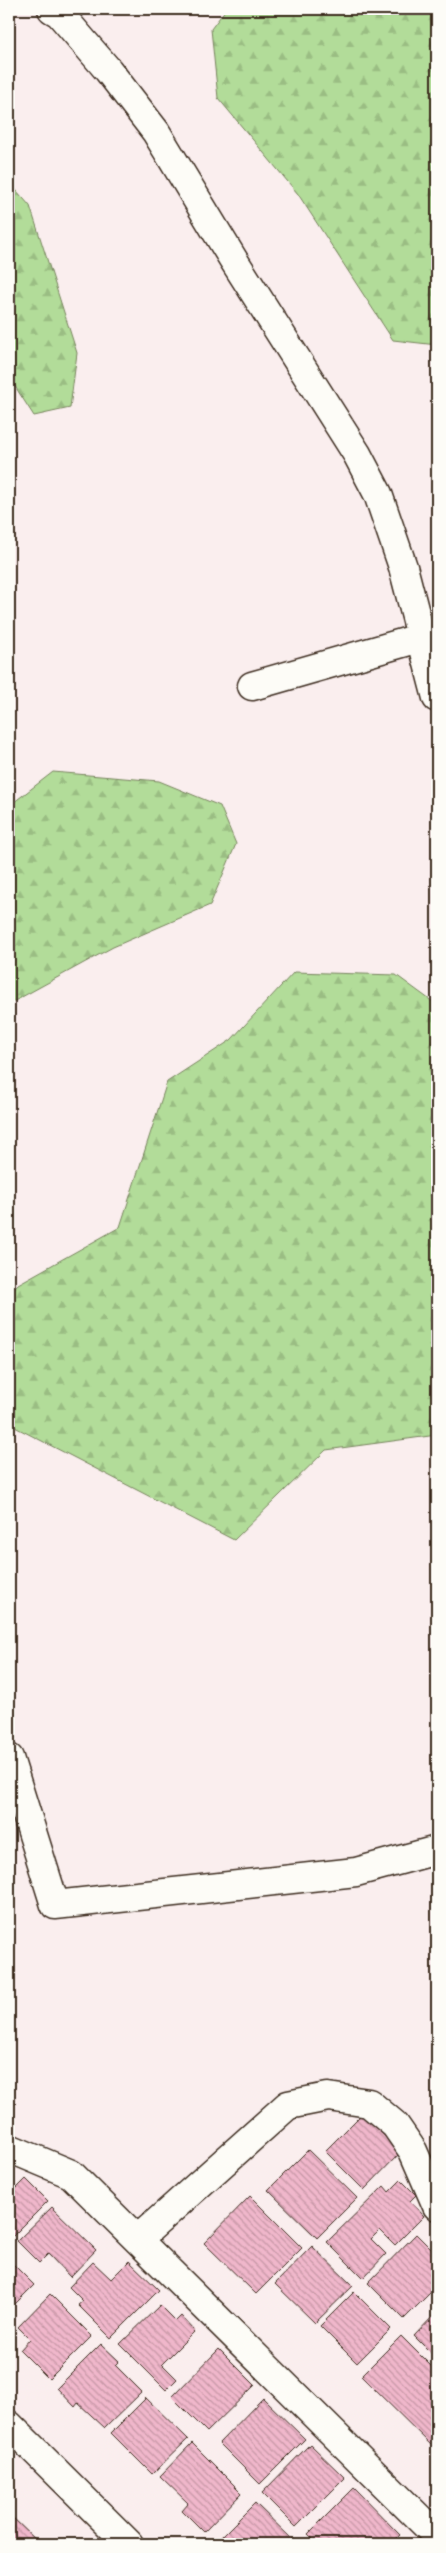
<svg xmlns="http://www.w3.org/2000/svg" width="446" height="2553" font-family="Dekko,sans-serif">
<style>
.forest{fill:url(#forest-firs);stroke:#76835c}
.building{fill:url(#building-back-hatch);stroke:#3b2a1e}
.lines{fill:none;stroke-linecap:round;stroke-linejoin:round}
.street-casing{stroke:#3b2a1e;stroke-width:31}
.secondary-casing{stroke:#3b2a1e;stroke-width:31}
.street{stroke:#fdfcf7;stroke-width:28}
.secondary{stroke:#fdfcf7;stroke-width:28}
</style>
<defs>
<pattern id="forest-firs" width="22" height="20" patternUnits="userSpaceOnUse" patternTransform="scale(1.25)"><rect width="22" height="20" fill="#b2dc99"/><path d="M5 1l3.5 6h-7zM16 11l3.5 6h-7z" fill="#9abd83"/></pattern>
<pattern id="building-back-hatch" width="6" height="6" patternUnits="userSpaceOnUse" patternTransform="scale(1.25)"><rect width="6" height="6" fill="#f0b7cb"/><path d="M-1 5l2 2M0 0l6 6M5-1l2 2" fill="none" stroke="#c495a4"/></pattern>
</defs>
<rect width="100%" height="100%" fill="#faeeee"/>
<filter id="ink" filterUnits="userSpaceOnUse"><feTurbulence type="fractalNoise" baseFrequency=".02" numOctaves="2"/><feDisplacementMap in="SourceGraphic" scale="10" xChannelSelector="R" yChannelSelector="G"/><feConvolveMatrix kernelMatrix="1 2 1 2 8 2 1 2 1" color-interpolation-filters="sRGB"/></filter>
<g filter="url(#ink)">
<path class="forest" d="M226 9H435L432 14 437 18V345L393 340 298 194 218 98 211 29Z
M9 182 30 206 77 353 70 408 34 416 9 377Z
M53 772 159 781 220 806 236 844 210 905 113 947 9 1004V806Z
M294 972 396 975 437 1005V1435L326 1450 234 1540 9 1424V1293L18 1284 120 1227 167 1082 231 1040Z"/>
<path class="building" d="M362 2114 401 2152 364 2190 325 2151Z
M308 2150 357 2198 317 2238 268 2190Z
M26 2179 48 2201 9 2240V2184L15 2190Z
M401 2180 416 2195 410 2201 424 2216 395 2245 380 2230 371 2239 386 2254 363 2278 327 2242 384 2186 389 2192Z
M250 2196 302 2248 256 2294 204 2243Z
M52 2207 96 2250 70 2277 48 2254 39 2263 17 2241Z
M416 2234 437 2255 432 2262 437 2267V2286L404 2319 368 2283Z
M312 2246 353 2286 315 2323 275 2284Z
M9 2260 34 2285 9 2310Z
M129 2261 159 2290 111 2338 78 2305 83 2301 69 2287 93 2262 111 2279Z
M354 2292 391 2329 357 2363 320 2326Z
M50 2294 92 2336 49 2379 20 2350 30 2339 18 2327Z
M160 2305 176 2321 181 2316 195 2331 162 2364 177 2379 166 2390 120 2344Z
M437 2312V2359L414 2336Z
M401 2336 437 2372V2451L361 2376Z
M101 2344 119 2361 115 2365 142 2392 105 2428 78 2403 75 2407 57 2388Z
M219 2349 255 2385 207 2432 172 2397Z
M146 2398 188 2439 152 2474 111 2433Z
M263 2398 305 2439 260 2484 219 2443Z
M192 2443 242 2493 204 2532 182 2510 188 2503 160 2476Z
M310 2444 345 2478 296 2527 262 2493Z
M354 2488 400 2535 391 2544H318L308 2534Z
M255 2503 295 2542 292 2544H228L221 2537Z
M9 2514 40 2544H9Z"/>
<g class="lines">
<g class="street-casing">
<path id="street" d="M52 9 59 13 108 70 156 132 233 259 357 454 378 494 403 567 437 698
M252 686 437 633
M9 1758 55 1905 356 1872 437 1850
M9 2148 71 2174 437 2536
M138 2239 288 2105 328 2097 369 2103 395 2125 413 2151 437 2206"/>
</g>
<g class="secondary-casing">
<path id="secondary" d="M9 2425 129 2544"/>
</g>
<use href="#street" class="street"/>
<use href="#secondary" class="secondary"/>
</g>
</g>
<rect width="446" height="2553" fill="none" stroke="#fdfcf7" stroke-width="30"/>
<rect x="15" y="15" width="416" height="2523" fill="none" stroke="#3b2a1e" stroke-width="2" filter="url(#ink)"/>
</svg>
